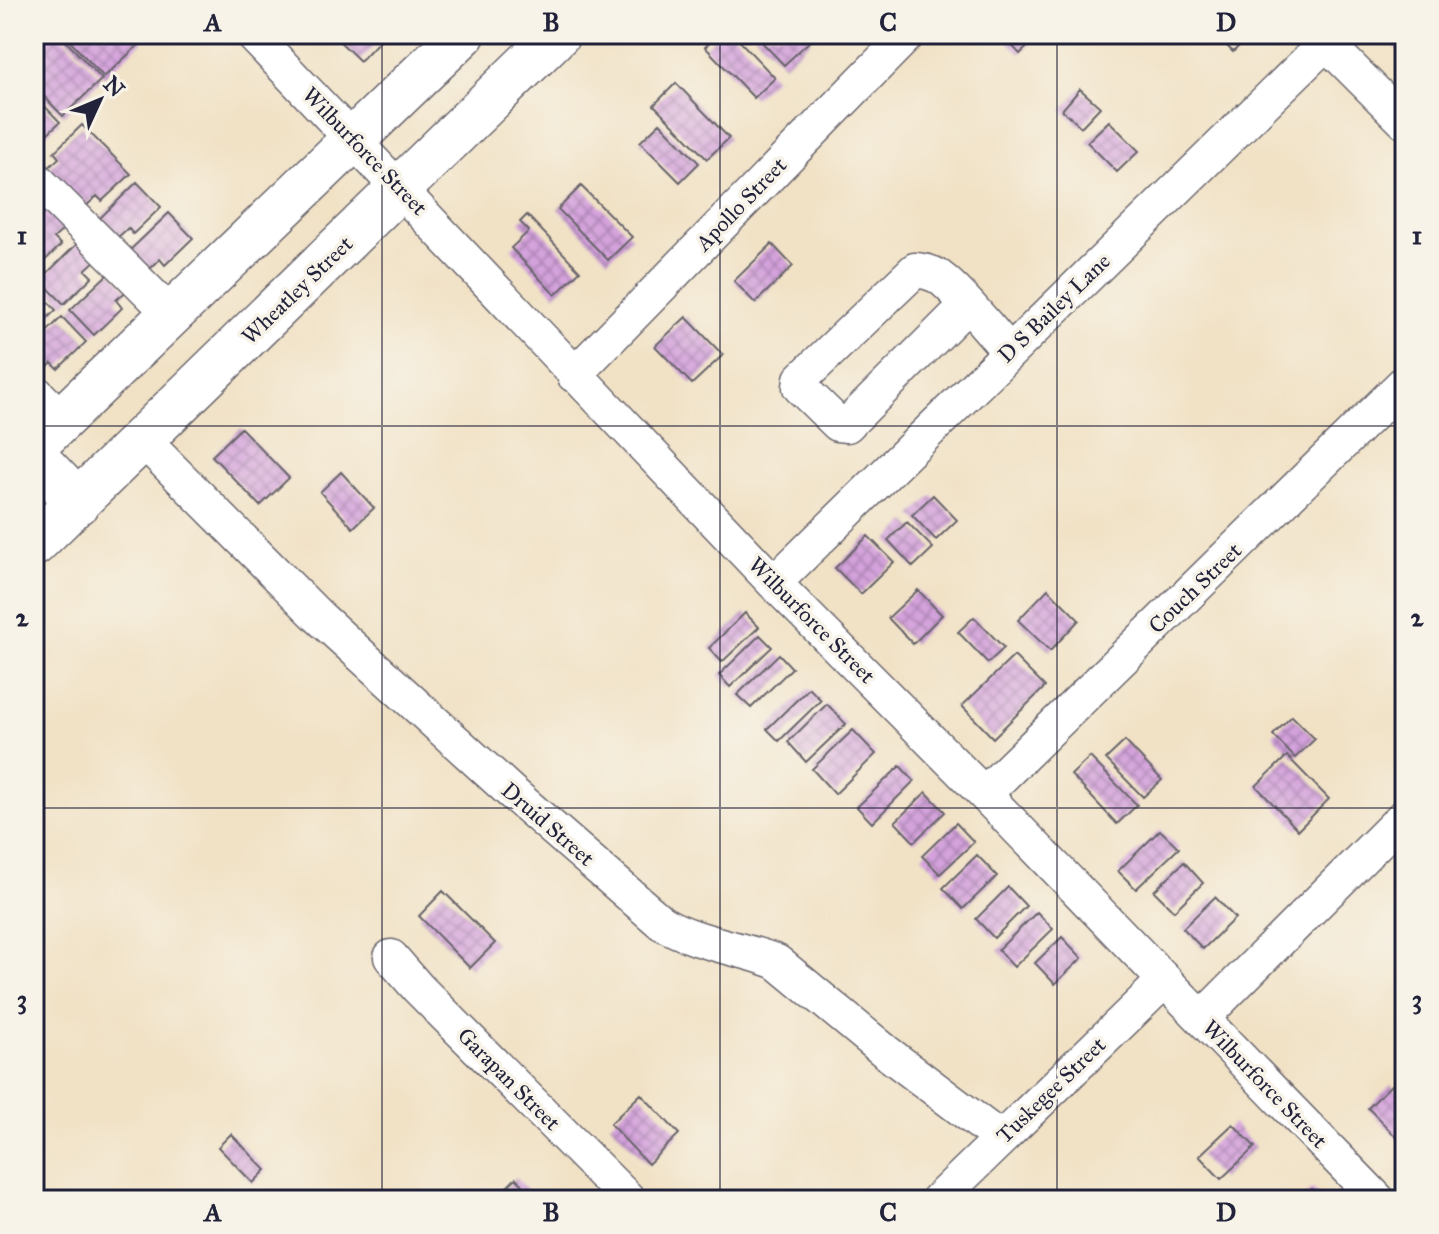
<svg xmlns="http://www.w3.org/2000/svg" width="1439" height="1234" font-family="'IM FELL Great Primer',serif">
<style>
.building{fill:url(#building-cross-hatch)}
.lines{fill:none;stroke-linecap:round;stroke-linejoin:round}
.minor-casing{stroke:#6a656c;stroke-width:37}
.major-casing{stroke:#6a656c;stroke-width:47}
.minor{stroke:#fff;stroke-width:34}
.major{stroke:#fff;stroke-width:44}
.grid{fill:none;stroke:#22223b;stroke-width:2;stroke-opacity:0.55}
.labels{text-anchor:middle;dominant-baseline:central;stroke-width:7;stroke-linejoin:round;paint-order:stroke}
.street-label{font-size:22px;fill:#22223b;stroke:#f7f3e8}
.neatline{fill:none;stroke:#22223b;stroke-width:3}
.grid-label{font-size:26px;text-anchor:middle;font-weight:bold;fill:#22223b}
</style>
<defs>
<pattern id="building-cross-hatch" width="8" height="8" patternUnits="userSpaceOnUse" patternTransform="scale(2)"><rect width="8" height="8" fill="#d4a2dc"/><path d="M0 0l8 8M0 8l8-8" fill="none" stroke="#ac84b4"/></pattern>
</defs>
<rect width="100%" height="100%" fill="#f7f3e8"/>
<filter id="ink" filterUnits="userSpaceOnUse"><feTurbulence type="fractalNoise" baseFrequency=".0125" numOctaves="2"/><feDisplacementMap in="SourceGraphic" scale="16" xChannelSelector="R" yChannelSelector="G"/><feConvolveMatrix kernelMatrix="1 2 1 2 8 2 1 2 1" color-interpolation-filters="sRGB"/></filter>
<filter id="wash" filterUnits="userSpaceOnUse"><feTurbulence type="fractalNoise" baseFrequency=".006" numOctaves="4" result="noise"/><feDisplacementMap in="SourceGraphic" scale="32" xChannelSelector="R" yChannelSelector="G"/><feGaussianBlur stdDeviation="1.8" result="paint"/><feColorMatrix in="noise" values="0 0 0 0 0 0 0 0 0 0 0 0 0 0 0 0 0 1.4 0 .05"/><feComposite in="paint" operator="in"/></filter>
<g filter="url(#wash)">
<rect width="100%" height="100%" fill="#f1e2c6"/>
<g id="blocks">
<path class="building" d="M49 34H59L102 79 63 116 34 86V48Z
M63 34H137L143 41 104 77Z
M332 34H386L360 61Z
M719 34H733L775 78 754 98 705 47Z
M754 34H805L811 40 784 65Z
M1001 34H1022L1031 43 1020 54Z
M1215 34H1251L1233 52Z
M1396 34H1405V58L1389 41Z
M676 83 729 138 707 159 654 105Z
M1080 89 1100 107 1081 127 1062 110Z
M34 95 60 122 34 146Z
M1109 121 1139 151 1117 172 1087 142Z
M660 123 699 163 680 182 640 142Z
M82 125 131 174 102 201 97 196 84 208 46 170 59 158 54 152Z
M137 182 161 207 133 234 128 228 115 240 97 221Z
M581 186 632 237 608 260 558 209Z
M34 194 47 207 34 220Z
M49 209 66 227 54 238 61 245 34 271V223Z
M169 213 193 238 165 265 160 259 147 272 128 252Z
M527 215 580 271 555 295 511 248 529 231 520 222Z
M80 241 97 259 85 270 92 277 64 304 40 280Z
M772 244 793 266 755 303 734 281Z
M111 271 128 290 116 300 122 308 94 335 70 310Z
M34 287 56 310 34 331Z
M62 317 86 342 58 369 52 363 40 375 34 369V344Z
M686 317 723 355 692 384 655 346Z
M241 428 289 478 260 506 212 456Z
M341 472 374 508 353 528 320 492Z
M933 495 957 520 936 540 912 515Z
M907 522 933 548 913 567 888 540Z
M868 536 894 562 861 594 835 568Z
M1048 589 1079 620 1050 651 1018 620Z
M918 590 942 615 913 644 888 618Z
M745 613 759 627 722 662 709 648Z
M974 617 1004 648 988 663 958 632Z
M760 635 772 647 730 687 719 675Z
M779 654 792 668 751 708 737 695Z
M1014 656 1045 687 993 738 962 706Z
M809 688 821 700 779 741 767 729Z
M827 704 846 724 806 762 788 742Z
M1292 716 1315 739 1295 758 1273 735Z
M853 730 876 754 835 794 812 769Z
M1125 741 1162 780 1143 797 1106 759Z
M1287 756 1329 799 1298 830 1256 786Z
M1090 757 1137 805 1117 824 1071 775Z
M900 766 914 781 872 823 857 807Z
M926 792 945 812 914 842 895 822Z
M956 823 974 842 940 874 922 856Z
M1160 830 1179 848 1136 889 1118 871Z
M977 855 997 876 963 909 943 888Z
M1184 862 1203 883 1174 911 1154 891Z
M1008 887 1026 906 994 938 976 919Z
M443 891 495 943 470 968 419 916Z
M1215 897 1235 918 1203 949 1183 928Z
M1037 912 1053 929 1014 967 998 950Z
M1062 937 1082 958 1055 984 1035 963Z
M1391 1085 1405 1100V1133L1398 1139 1368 1108Z
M641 1094 679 1134 648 1164 610 1124Z
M1233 1124 1255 1147 1221 1179 1199 1156Z
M231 1134 266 1170 253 1183 218 1147Z
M516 1178 537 1200H494Z
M1312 1189 1323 1200H1301Z"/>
</g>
</g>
<g filter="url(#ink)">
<use href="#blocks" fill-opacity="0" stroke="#6a656c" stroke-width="2"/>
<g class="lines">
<g class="minor-casing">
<path id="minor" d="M252 34 774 583 984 794 1378 1200
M1317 34 1405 122
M34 177 171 314
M967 305 847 425 838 424 800 387 801 379 915 270C924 271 931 272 939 277 960 292 991 332 1010 352
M574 375 908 34
M34 391 62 419
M143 440 318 616 510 791 662 923C699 944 739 947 777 962L886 1052 1001 1139
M774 583 1335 34
M984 794 1405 382
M391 957 418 988 629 1200
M1202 1018 1405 815
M938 1200 1165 980"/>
</g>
<g class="major-casing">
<path id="major" d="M34 446 463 34
M34 456 78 502
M34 544 558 34"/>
</g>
<use href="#minor" class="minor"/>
<use href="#major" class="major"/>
</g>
</g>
<path class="grid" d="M382 34V1200M720 34V1200M1057 34V1200M34 426H1405M34 808H1405"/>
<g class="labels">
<g class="street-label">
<text transform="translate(365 151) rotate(46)">Wilburforce Street</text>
<text transform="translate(741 204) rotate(-46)">Apollo Street</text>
<text transform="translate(297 290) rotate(-44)">Wheatley Street</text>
<text transform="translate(1054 308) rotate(-44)">D S Bailey Lane</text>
<text transform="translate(1195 588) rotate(-44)">Couch Street</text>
<text transform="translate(812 620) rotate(45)">Wilburforce Street</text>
<text transform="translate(548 824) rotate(41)">Druid Street</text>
<text transform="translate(509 1079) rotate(45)">Garapan Street</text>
<text transform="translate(1265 1084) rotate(46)">Wilburforce Street</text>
<text transform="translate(1051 1090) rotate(-44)">Tuskegee Street</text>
</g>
</g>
<rect width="1439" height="1234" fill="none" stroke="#f7f3e8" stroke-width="88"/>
<g transform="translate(100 100) rotate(46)" stroke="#f7f3e8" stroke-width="6" paint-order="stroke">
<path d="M0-6L14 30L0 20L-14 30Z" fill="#22223b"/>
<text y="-12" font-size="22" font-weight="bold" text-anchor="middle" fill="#22223b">N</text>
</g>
<rect x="44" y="44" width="1351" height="1146" class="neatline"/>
<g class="grid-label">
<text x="213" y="31">A</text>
<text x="551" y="31">B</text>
<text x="888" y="31">C</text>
<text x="1226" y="31">D</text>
<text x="22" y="244">1</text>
<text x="1417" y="244">1</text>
<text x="22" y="626">2</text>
<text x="1417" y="626">2</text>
<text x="22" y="1008">3</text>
<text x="1417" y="1008">3</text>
<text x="213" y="1221">A</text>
<text x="551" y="1221">B</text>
<text x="888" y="1221">C</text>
<text x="1226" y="1221">D</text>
</g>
</svg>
